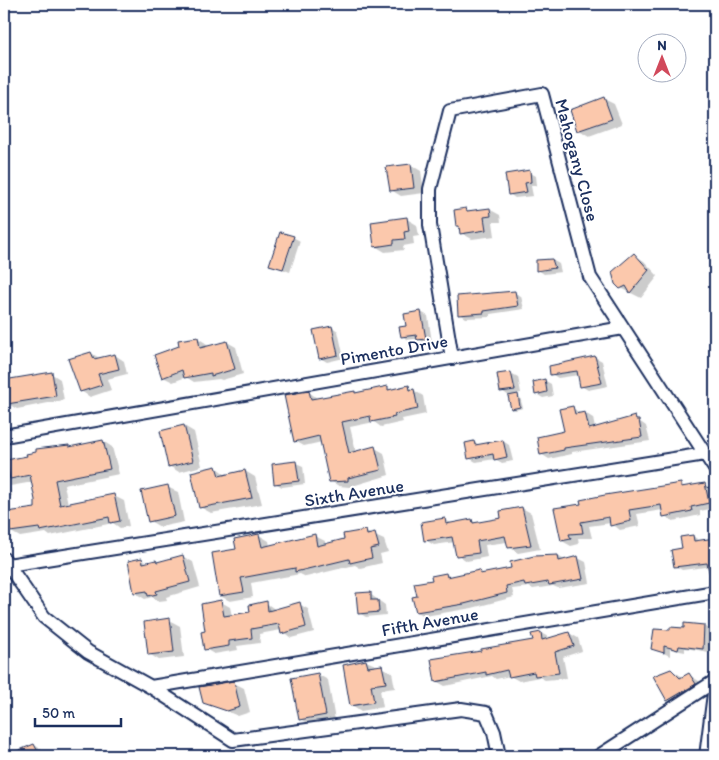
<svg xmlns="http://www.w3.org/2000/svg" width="719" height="760" font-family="Itim,sans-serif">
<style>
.shadow{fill:#0003}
.building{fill:#fbc8ac;stroke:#1b2f5e}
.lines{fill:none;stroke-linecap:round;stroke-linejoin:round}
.minor-casing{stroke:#1b2f5e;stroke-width:16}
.minor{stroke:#fff;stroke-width:12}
.labels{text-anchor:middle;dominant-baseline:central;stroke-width:4;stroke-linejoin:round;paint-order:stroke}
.street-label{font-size:18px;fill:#1b2f5e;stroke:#fff}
</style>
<rect width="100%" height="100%" fill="#fff"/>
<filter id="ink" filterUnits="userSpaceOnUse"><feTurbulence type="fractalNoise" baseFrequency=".02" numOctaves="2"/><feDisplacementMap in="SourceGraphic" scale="10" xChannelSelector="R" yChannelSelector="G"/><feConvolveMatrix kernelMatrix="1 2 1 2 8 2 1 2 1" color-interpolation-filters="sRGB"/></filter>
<g filter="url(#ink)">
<path class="shadow" d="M4 80 11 85 4 111Z
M604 99 614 104 622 124 589 136 579 130Z
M411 165 421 171 424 193 401 196 391 190Z
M529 172 536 176 537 185 531 186 533 196 515 198 509 194Z
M466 209 470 212 489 209 500 215 501 222H493L495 236 472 239 461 233 460 227 457 225Z
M407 219 417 225 419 236 413 237 414 244 403 246 404 250 385 252 375 246Z
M293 237 300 241 290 272 271 265Z
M634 255 644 261 658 276 641 298 621 288Z
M552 260 559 264 561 272 544 274 538 270Z
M515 293 521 296 524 309 490 314V317L466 318 460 314Z
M421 312 428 316 432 342 425 343 418 339 409 340 402 336 407 327Z
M332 327 338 331 344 358 327 362 320 358Z
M198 338 207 344 208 347 227 342 236 347 243 374 222 380 219 379 194 382 186 377 173 382 163 377Z
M91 353 101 359 115 355 124 361 127 374 107 379 111 390 90 397 81 391Z
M595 357 602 361 608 386 588 390 581 386 579 375 558 378 551 374Z
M511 373 518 377 521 393 515 394 520 397 523 408 515 410 512 408 509 396 502 391 499 375Z
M52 374 60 379 64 400 17 409 8 404Z
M544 380 551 384 553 396 543 398 536 394Z
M409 387 423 396 426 414 402 419 403 422 381 427 374 422 350 427 356 452 375 448 384 453 389 475 349 487 339 486 330 481 322 442 304 446 295 441 309 392 318 399 387 388 392 390Z
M573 408 581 414 585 413 593 418 595 429 635 418 646 426 650 441 572 452V454L549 459 541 454 565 432Z
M184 426 194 432 202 466 179 472 169 466Z
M103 441 112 447 119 474 64 485 68 504 114 496 124 501 129 526 120 528 113 523 50 536 46 533 20 537 11 532 36 509 33 482 10 486 12 496 4 498V473L68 446 72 448Z
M503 441 509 445 513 461 502 463 495 459 476 462 469 458 474 442 480 445Z
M296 463 303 466 305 484 282 487 275 483Z
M216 467 227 476 245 471 255 477 262 504 211 513 200 507Z
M680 484 687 488 705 485 714 490 715 508 700 511V515L673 521 665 516 663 510 637 514 640 526 620 530 611 523 589 526 592 538H578L579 544 571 546 562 541 556 509Z
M167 487 178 492 184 522 160 527 150 521Z
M522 508 531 513 540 549 518 553 509 547 507 542 485 545 487 557 467 561 458 555 455 542 434 545 425 540 444 519 453 524 472 521 477 523 503 519 501 512Z
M366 532 384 540 388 552 380 554 382 563 360 568 355 565 306 577 300 574 251 583 253 597 230 601 220 596 238 550 259 535 269 541 270 546 315 536 325 541V545Z
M693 536 700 541 715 537V568L713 566 682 570 675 566Z
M182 556 193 562 200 587 166 597 167 600 159 601 152 597 145 599 135 593 142 560 148 563H158Z
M558 556 566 561 578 558 586 562 590 583 558 588 553 586 533 589 529 587 512 589 514 597 472 608 425 616 417 612 418 597 434 581 446 574 452 577 479 571 485 574Z
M4 593 9 599 4 604Z
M370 594 385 605 386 615 366 617 359 613Z
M221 602 230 607 232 616 252 613 266 603 276 610 299 604 308 609 314 632 291 638 281 630 259 634 260 643 237 646 238 650 214 654 205 649 207 632Z
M169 620 180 626 184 657 159 660 149 654Z
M704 626 710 630 709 652 685 648V652L670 649V656L652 648 671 632Z
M541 633 550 638 569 633 578 638 582 651 563 657 567 678 545 680 539 677 519 681 510 676 496 679 492 676 445 686 436 681 483 653 534 641Z
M366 661 392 672 395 688 380 690 383 707 361 711 352 705Z
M671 670 683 677 689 675 699 681 705 690 678 706 668 700Z
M317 674 328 680 335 720 311 725 300 719Z
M234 683 244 688 250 712 238 716 204 702Z
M34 745 41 749 44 756H15L14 754Z"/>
<path class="building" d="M604 97 612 119 577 131 570 110Z
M411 164 414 188 390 191 386 167Z
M530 170 531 182 525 183 527 192 508 195 505 174Z
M466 208 467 211 490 208 491 216 484 217 486 230 460 234 459 226H456L454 210Z
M407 217 409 231 404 232 405 239 394 240V244L374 247 371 222Z
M280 232 294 236 283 269 269 265Z
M634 253 649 270 630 293 626 286 620 289 615 284 612 272Z
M552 259 555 268 536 271V260Z
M515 291 518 306 484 311V313L458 315 457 296Z
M421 311 426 339 417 340 416 335 401 337 399 327 406 326 404 314Z
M332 326 338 355 319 359 313 330Z
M198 337 200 348 227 341 235 369 211 376V373L184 378 182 370 162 378 154 355 179 346 178 340Z
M91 352 94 359 115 354 119 369 98 374 102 385 80 392 68 359Z
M595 356 602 383 580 387 577 371 550 375 549 366Z
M52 372 56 396 7 404 4 380Z
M511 372 515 390 500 392 497 374Z
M545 379 547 392 535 395 533 382Z
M409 385 410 390 414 389 418 409 394 414 395 417 371 422 370 416 342 422 349 453 375 446 381 470 348 478V481L329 482 319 436 294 442 284 395 309 391 311 399 355 391V393L388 386V390Z
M518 394 520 407 511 409 508 396Z
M573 406 575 414 585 412 589 429 635 416 636 420H639L642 437 564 448V450L540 455 537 437 564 431 559 409Z
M184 425 193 461 168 467 160 431Z
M103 440 110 469 55 480 60 505 114 494 120 521 110 523 109 517 40 531 39 528 10 532 7 512 35 508V500L30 475 10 479 6 460 27 456 26 454 36 452V449L69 445V447Z
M503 440 507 457 494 460 493 454 468 459 465 443 474 441 475 445Z
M296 461 299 481 274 484 272 464Z
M216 466 219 476 245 470 252 498 199 508 191 472Z
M681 483V487L705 483 709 503 691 507 692 511 663 517 661 505 629 510 631 521 610 526 609 517 581 522 583 533 569 534 571 539 561 541 554 508 581 504 580 500 605 495Z
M168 485 175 516 148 522 141 491Z
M522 507 531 545 508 548 505 536 477 541 479 553 456 556 452 537 424 541 421 522 445 518 446 524 472 519 473 523 501 518 500 511Z
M366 530 367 535 375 533 379 547 370 549 372 558 350 563 349 559 295 572V568L241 578 244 592 219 596 212 553 236 549 234 539 259 534 262 547 315 534 317 546 344 539 343 534Z
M693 535 694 541 715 538V579L711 580 707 563 674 567 671 550 682 548 680 537Z
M183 555 190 582 156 591 157 594 148 596 147 591 134 593 128 561 142 558 143 563 156 560 157 562Z
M558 555 559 561 578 556 583 579 549 585 548 582 525 586 524 582 506 586 507 593 464 604 416 612 412 597 417 596 414 583 432 580 431 576 446 573 447 577 479 570 480 574 511 568 510 562 534 556Z
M371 592V600H378L379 612 358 614 356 593Z
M221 600 224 616 250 612 249 605 267 601 268 611 300 602 306 627 281 634 279 624 251 629 252 638 229 641V646L204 650 201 632 205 631 201 604Z
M170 618 174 652 148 655 144 622Z
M684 623 704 625 703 649 679 646 678 650 664 646V653L651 649 654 629 670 630V627L684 628Z
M541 632 542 640 569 632 574 646 555 652 559 673 535 676 534 672 509 677 507 670 486 675V672L435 682 431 659 481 651V649L533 640 531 634Z
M366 660 368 667 382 665 386 683 371 685 374 702 350 706 343 665Z
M671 669 680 678 689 673 696 684 667 701 653 676Z
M318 673 326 715 299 720 291 678Z
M234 681 240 707 227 711 203 703 199 687Z
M34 744 40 756H5Z"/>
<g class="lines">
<g class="minor-casing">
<path id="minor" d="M452 358 430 225V189L450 111 542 94 590 277 715 469
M4 436 623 328
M4 559 44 617 88 652 151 687 233 740 461 709 486 713 494 732 499 756
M8 565 705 454
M151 687 715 592
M599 756 715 681
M706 756 715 686"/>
</g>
<use href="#minor" class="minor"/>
</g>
</g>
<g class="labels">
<g class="street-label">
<text transform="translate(577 160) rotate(75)">Mahogany Close</text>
<text transform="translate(394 350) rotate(-10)">Pimento Drive</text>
<text transform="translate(354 493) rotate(-9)">Sixth Avenue</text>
<text transform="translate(430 622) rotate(-10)">Fifth Avenue</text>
</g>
</g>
<rect width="719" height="760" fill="none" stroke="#fff" stroke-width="20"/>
<rect x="10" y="10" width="699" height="740" fill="none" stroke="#1b2f5e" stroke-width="2" filter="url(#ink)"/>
<g transform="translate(662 58)"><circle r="24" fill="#ffffff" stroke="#a4acbf"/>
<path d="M0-4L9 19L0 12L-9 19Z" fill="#d1495b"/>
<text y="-8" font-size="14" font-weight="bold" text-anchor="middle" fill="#1b2f5e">N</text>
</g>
<path d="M35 718v8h86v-8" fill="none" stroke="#1b2f5e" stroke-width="2.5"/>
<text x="42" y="718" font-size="15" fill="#1b2f5e" stroke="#ffffff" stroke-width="4" paint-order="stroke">50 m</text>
</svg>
